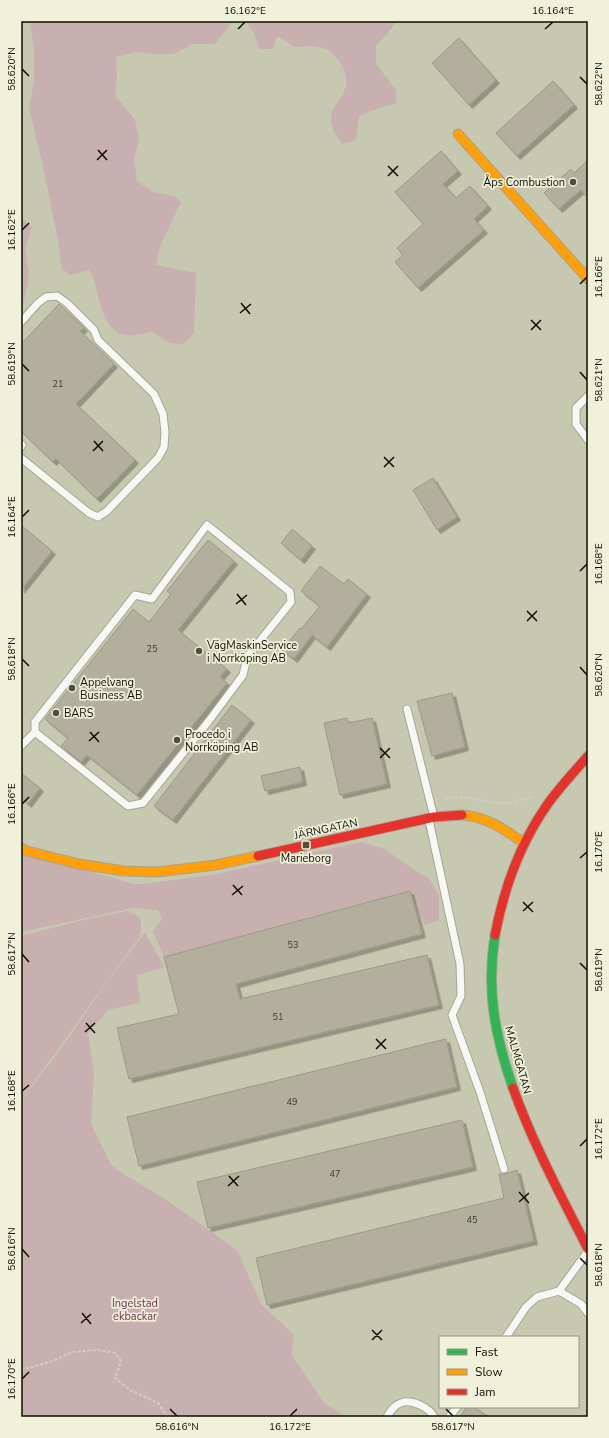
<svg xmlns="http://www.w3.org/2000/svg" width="609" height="1438" font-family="'Nunito Sans',sans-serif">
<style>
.green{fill:#c8b0b1}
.building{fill:#b2b09d;stroke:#9c9987;filter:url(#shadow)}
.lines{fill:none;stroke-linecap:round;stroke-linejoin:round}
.lane-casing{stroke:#a5a693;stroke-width:9}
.fast-casing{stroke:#a5a693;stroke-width:11}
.slow-casing{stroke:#a5a693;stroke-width:11}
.jam-casing{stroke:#a5a693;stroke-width:11}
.path{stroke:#cfcfc8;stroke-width:2;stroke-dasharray:3 2;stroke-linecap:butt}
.lane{stroke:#f7f7f3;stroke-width:7}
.fast{stroke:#30b455;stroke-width:9}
.slow{stroke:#ff9f0a;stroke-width:9}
.jam{stroke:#e5322d;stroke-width:9}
.ticks{fill:none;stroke:#0e0e01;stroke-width:1.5}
.poi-dot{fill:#4f4f3e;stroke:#f0f1db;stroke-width:1.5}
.labels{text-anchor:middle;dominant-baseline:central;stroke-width:3.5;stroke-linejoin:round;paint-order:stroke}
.number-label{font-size:9px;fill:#39382a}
.poi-label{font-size:11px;fill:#0e0e01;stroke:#f0f1db;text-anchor:start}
.street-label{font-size:11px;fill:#0e0e01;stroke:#f0f1db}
.park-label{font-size:11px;fill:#772d57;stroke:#f0f1db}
.neatline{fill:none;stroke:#0e0e01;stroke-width:1.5}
.ticks-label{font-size:10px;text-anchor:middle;fill:#0e0e01}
</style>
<defs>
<filter id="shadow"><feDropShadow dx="3.5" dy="3.5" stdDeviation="0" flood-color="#0004"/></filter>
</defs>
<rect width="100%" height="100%" fill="#c7c8b0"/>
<path class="green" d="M30 21H398L376 46V64L396 90V104L382 107 359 116 356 140 342 144C336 135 330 127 331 116 332 107 341 99 344 91 348 83 347 75 343 68 333 46 317 45 294 47L278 36 272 49H260L254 34 246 21 232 22 215 44H193L173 54H150L137 52 116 57 117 75 115 95 135 120 139 139 134 160 137 181 153 192 174 196 181 202 160 247 156 265 196 273 194 333 183 344 170 343 152 332C143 334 130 337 121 334 107 329 100 305 97 292 94 280 96 280 89 270L71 275 62 269 58 241 41 157 29 108 34 81V49Z
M21 217 32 227 25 248 29 274 24 302 21 305Z
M361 842 385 849 414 870 429 878 439 895V920L425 925 410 891 164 957 153 931 162 918 158 910 133 908 21 932V852L134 884H143L212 875Z
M128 911C143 917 142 922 140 936L21 1100 55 1057 108 981 145 932 164 967 137 975 140 1003 108 1010 88 1033 94 1072 91 1124 111 1165 125 1175 165 1199 237 1250 261 1304 294 1335 292 1355 324 1403 347 1417H21V936L83 920Z"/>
<path class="building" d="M459 38 496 80 469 105 432 63Z
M553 81 574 105 517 156 496 133Z
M441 151 458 171 443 184 456 198 470 186 488 206 474 219 484 230 418 288 395 262 403 255 397 248 423 224 395 192Z
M588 160V198L581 190 559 209 544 193 571 169 574 173Z
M59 304 84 328 80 331 114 364 76 404 135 460 97 499 56 459 53 462 21 431V344Z
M433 478 457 517 437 530 413 490Z
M21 525 52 551 21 590Z
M292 529 312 546 301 560 281 543Z
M208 540 234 561 178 630 227 669 220 677 227 683 137 795 87 755 81 762 61 746 68 738 45 719 133 609 149 622 171 594 167 591Z
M320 566 344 584 348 579 367 594 327 647 312 635 294 659 282 650 300 628 301 629 320 606 301 591Z
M452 693 465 747 432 756 417 701Z
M232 705 251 720 173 820 154 806Z
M347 718 348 723 372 718 387 784 340 795 324 723Z
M300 767 303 782 265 791 261 776Z
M21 773 40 788 28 804 21 798Z
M410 891 422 934 236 984 240 999 427 955 439 1005 129 1079 117 1028 179 1014 164 957Z
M446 1039 457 1087 139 1166 127 1117Z
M462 1120 473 1167 208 1228 197 1182Z
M517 1170 534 1241 267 1305 256 1258 504 1198 499 1174H505Z
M466 1407H474L489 1417H460Z"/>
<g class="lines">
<g class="lane-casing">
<path id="lane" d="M21 322 38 303 46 297 57 296 67 303 94 330 98 340 154 394 163 414 165 432 164 447 158 458 107 511 98 517 89 513 21 458
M588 396 576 408V424L588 440
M21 444 22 445 21 447
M407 709 434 817
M21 746 35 732V722L135 595 152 599 207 525 290 592 291 602 247 657 243 675 208 722 143 803 128 806 35 732
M429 820 460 964 461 996 452 1015 480 1092 504 1169
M588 1251 559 1291 581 1304 588 1313
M506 1337 526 1307 537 1297 559 1291
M387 1417C390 1412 394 1405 401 1403 411 1399 429 1407 434 1417
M449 1417 457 1407"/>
</g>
<g class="fast-casing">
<path id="fast" d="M495 935C486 990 495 1036 513 1088"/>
</g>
<g class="slow-casing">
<path id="slow" d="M458 134 588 279
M462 815C487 817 504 829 524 843
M21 848 27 851 79 864 124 871 157 872 216 865 258 856"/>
</g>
<g class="jam-casing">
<path id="jam" d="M258 856 434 817 462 815
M495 935C504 888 519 845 547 805 559 788 574 772 588 756
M513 1088C533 1144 561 1196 588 1249"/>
</g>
<path class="path" d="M445 799C466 794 485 803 505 803 515 803 524 798 534 797
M21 1370 53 1361 72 1352 98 1350 115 1353 121 1361 115 1378 130 1390 158 1403 168 1417"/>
<use href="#lane" class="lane"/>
<use href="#fast" class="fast"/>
<use href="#slow" class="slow"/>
<use href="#jam" class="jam"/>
</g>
<path class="ticks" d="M238 29 245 22M545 29 553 22M22 69 29 76M580 77 587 84M98 150 107 160M97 160 107 150M388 166 398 176M388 176 398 166M22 230 29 223M580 284 587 277M241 303 250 314M240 313 251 304M531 320 541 330M531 330 541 320M22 364 29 371M580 372 587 380M94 441 103 451M93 451 103 441M384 457 394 467M384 467 394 457M22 517 29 510M580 571 587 564M237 594 246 605M236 604 247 595M527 611 537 621M527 621 537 611M22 659 29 666M580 667 587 675M90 732 99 742M89 741 99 732M380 748 390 758M380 758 390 748M22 804 29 797M580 858 587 852M233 885 242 895M232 895 243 886M523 902 533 912M523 911 533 902M22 954 29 962M580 963 587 970M86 1023 95 1033M85 1032 95 1023M376 1039 386 1049M376 1049 386 1039M22 1091 29 1085M580 1146 587 1139M229 1176 238 1186M228 1186 239 1176M519 1192 529 1203M519 1202 529 1193M22 1249 29 1257M580 1258 587 1265M82 1313 91 1324M81 1323 91 1314M372 1330 382 1340M372 1340 382 1330M22 1379 29 1372M170 1409 177 1416M446 1409 453 1416M290 1416 297 1409"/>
<g class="poi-dot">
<circle cx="573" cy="182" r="4"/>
<circle cx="199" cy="651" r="4"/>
<circle cx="72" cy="688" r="4"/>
<circle cx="56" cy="713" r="4"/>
<circle cx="177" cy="740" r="4"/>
<rect x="302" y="841" width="8" height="8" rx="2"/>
</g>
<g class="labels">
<g class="number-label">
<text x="58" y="384">21</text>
<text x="152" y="649">25</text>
<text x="293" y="945">53</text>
<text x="278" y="1017">51</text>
<text x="292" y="1102">49</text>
<text x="335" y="1174">47</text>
<text x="472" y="1220">45</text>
</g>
<g class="poi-label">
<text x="565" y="182" text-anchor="end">Åps Combustion</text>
<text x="207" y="645">VägMaskinService<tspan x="207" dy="13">i Norrköping AB</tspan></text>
<text x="80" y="682">Appelvang<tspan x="80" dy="13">Business AB</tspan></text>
<text x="64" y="713">BARS</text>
<text x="185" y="734">Procedo i<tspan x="185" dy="13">Norrköping AB</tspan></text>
<text x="306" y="858" text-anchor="middle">Marieborg</text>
</g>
<g class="street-label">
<text transform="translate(326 829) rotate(-12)">JÄRNGATAN</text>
<text transform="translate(518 1060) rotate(74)">MALMGATAN</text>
</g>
<g class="park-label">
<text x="135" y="1303">Ingelstad<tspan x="135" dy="13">ekbackar</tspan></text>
</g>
</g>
<rect width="609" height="1438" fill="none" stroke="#f0f1db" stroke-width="44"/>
<rect x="439" y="1336" width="140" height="72" fill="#f0f1db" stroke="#969684"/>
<rect x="447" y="1349" width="20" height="6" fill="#30b455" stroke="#969684"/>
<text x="475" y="1356" font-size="12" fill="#0e0e01">Fast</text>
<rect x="447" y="1369" width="20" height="6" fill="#ff9f0a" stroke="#969684"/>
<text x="475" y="1376" font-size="12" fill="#0e0e01">Slow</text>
<rect x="447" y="1389" width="20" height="6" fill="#e5322d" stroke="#969684"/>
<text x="475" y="1396" font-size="12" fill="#0e0e01">Jam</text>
<rect x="22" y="22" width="565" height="1394" class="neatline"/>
<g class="ticks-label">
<text x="245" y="14">16.162°E</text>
<text x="553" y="14">16.164°E</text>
<text transform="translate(11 69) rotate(-90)" y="4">58.620°N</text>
<text transform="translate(598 84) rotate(-90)" y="4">58.622°N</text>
<text transform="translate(11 230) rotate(-90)" y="4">16.162°E</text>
<text transform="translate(598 277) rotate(-90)" y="4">16.166°E</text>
<text transform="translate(11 364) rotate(-90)" y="4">58.619°N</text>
<text transform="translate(598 380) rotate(-90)" y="4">58.621°N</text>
<text transform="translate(11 517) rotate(-90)" y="4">16.164°E</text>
<text transform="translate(598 564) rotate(-90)" y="4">16.168°E</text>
<text transform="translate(11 659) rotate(-90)" y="4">58.618°N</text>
<text transform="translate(598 675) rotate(-90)" y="4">58.620°N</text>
<text transform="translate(11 804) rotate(-90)" y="4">16.166°E</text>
<text transform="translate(598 852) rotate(-90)" y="4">16.170°E</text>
<text transform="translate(11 954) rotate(-90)" y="4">58.617°N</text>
<text transform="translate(598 970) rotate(-90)" y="4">58.619°N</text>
<text transform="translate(11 1091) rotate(-90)" y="4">16.168°E</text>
<text transform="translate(598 1139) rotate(-90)" y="4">16.172°E</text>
<text transform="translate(11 1249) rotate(-90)" y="4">58.616°N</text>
<text transform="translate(598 1265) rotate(-90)" y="4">58.618°N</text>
<text transform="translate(11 1379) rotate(-90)" y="4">16.170°E</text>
<text x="177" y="1430">58.616°N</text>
<text x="290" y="1430">16.172°E</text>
<text x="453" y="1430">58.617°N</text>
</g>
</svg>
